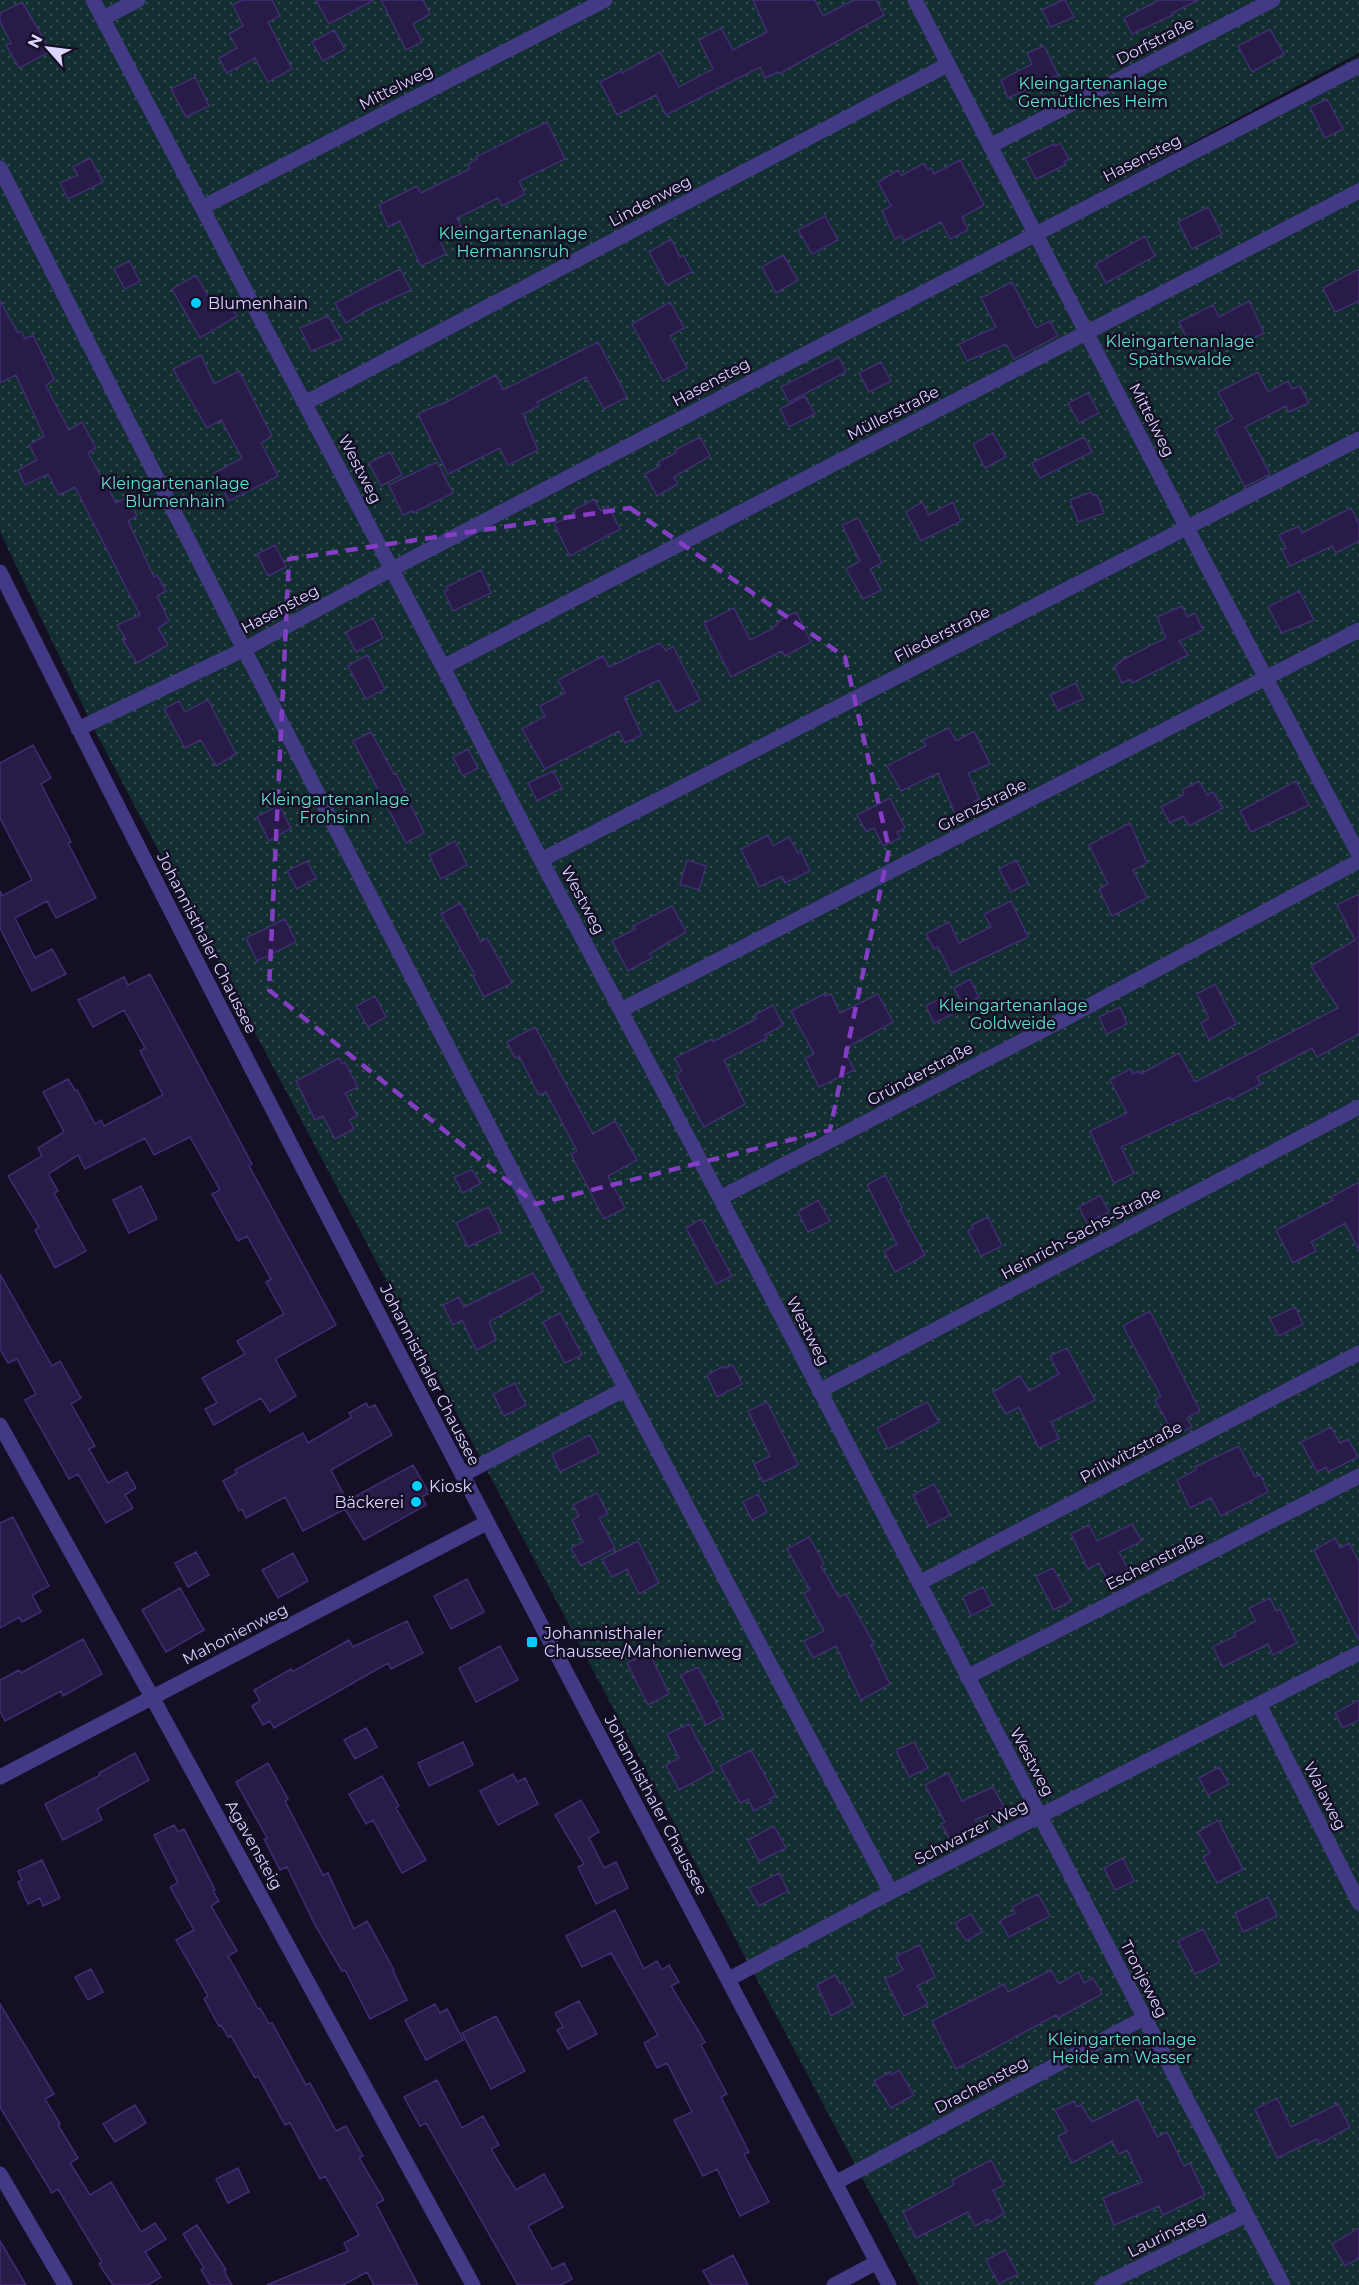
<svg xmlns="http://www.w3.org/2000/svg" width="1359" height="2285" font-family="Montserrat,sans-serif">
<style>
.grass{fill:url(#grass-dots)}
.building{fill:#281b47;stroke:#412d73;stroke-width:1.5}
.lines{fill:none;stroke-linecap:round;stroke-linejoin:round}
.minor{stroke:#433a85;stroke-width:15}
.marked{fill:none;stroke:#853dc5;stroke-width:4.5;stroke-dasharray:12 8;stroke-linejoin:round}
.poi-dot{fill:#00ceff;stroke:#150f26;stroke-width:2}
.labels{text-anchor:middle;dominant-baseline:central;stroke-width:5;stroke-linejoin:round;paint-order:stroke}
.street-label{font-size:16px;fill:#ddd4ff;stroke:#150f26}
.park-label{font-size:16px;fill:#5ee1cc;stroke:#150f26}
.poi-label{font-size:16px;fill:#ddd4ff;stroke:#150f26;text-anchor:start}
</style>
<defs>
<pattern id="grass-dots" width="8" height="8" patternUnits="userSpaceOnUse" patternTransform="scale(1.5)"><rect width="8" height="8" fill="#122e30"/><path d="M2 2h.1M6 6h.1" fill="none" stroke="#344b4f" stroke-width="1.8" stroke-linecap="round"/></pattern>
</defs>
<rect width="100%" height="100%" fill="#150f26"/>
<path class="grass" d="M0 0H1359V53L1054 217 531 507 1359 56V2285H919L95 731 0 532Z"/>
<path class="building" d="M242 0H272L280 16 268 22 292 69 268 82 255 58 227 73 219 58 237 48 229 34 243 26 233 5Z
M316 0H374L329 24Z
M381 0H423L430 14 413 24 422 42 406 50Z
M753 0H815L823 16 854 0H876L884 15 779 74 778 72 765 78 760 67 666 115 656 95 617 115 600 82 621 71 622 73 660 52 679 87 713 69 699 40 721 28 733 50 767 32Z
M1062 0H1065L1074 17 1051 27 1042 10Z
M1159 0H1198L1172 13 1173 15 1132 34 1124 18Z
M22 2 51 51 19 68 6 45 11 43 0 21V13Z
M1270 29 1284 54 1252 72 1238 46Z
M334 30 345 49 323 61 312 42Z
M1044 46 1058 75 1008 98 1001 80 1032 64 1027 53Z
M195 77 209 106 186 117 171 89Z
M1327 99 1343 129 1325 138 1310 107Z
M547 122 565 159 519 181 525 194 502 206 498 198 457 218 461 226 439 238 446 254 421 266 400 221 388 227 379 205 417 186 421 193 470 169 468 164 477 159 476 157Z
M1060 143 1069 159 1064 162 1065 165 1036 179 1025 158 1054 144 1055 146Z
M90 158 103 182 68 199 60 183 78 175 73 167Z
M960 160 984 205 962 217 968 230 950 239 941 222 904 241 901 235 895 239 882 211 891 206 878 182 898 170 901 176 924 163 928 170 931 168 934 174Z
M1208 207 1222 234 1192 249 1178 222Z
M825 216 838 240 812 254 798 230Z
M1145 236 1155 256 1106 283 1096 264Z
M671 239 680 257 683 255 692 272 667 285 649 252Z
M783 255 798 280 776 293 762 267Z
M129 261 140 281 125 289 114 269Z
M400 269 411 290 369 309 346 323 335 303Z
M1359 269V301L1335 312 1323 288Z
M196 275 214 307 227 299 237 316 200 338 172 289Z
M1012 282 1036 328 1050 321 1058 336 1014 359 1006 344 967 361 959 344 996 327 981 298Z
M0 301 18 333 21 331 25 339 33 335 54 379 46 386 69 430 82 422 96 448 88 453 116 503 128 497 137 516 128 521 154 577 157 575 166 591 157 596 169 621 158 628 168 645 137 663 123 641 126 639 117 625 140 615 75 487 59 495 48 474 25 485 18 470 37 460 29 445 44 436 16 375 0 383Z
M1249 301 1264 333 1248 341 1245 335 1215 349 1214 346 1200 352 1194 341 1189 343 1179 322 1213 305 1219 317Z
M670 302 684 328 670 336 687 368 663 381 632 324Z
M328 316 342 339 311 351 300 328Z
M598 342 627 397 604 409 586 377 537 402 539 406 523 414 538 450 508 465 500 448 448 474 418 414 440 404 441 405 496 375 503 390Z
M201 355 214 384 239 371 272 436 261 443 278 476 229 501 214 473 242 458 221 420 207 428 173 369Z
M839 357 846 372 789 402 781 387Z
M881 362 891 381 869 392 859 373Z
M1258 372 1268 392 1288 381 1292 389 1300 386 1309 403 1289 412 1286 406 1245 427 1270 474 1245 487 1215 429 1233 419 1218 392Z
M1088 393 1099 413 1079 423 1068 403Z
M805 396 815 414 789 427 780 409Z
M993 433 1006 457 985 468 973 444Z
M700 437 710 456 674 477 678 484 657 496 645 474 660 466 658 462 676 453 675 450Z
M1084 437 1092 452 1040 478 1032 463Z
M390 452 402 475 381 486 369 463Z
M437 462 453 493 413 513 412 511 403 515 389 485Z
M1091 492 1093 496 1097 495 1104 513 1078 522 1070 500Z
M594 499 601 511 608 506 620 529 570 556 554 524 575 513 574 510Z
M922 502 929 515 953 502 961 521 921 541 906 512Z
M1351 508 1359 524V541L1336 553 1332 546 1290 566 1282 550 1286 548 1279 535 1299 526 1302 533Z
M858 518 882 563 870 569 881 590 863 599 846 569 860 561 842 525Z
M275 545 286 567 268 576 257 554Z
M481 570 491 593 453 611 444 591 448 590 446 587Z
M1299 591 1314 620 1282 633 1268 607Z
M1182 606 1187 617 1195 613 1203 630 1179 641 1188 655 1132 683 1130 679 1122 683 1114 666 1121 662 1120 661 1166 638 1157 617Z
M734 608 750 640 772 629 783 618 796 612 811 642 785 656 782 651 731 677 704 623Z
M373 618 383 638 356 652 346 632Z
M660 643 666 651 673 646 700 700 676 712 659 680 624 697 642 735 625 743 619 731 545 769 522 729 545 716 540 706 565 693 558 680 603 656 609 667Z
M367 655 385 689 366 699 348 666Z
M1076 683 1083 699 1058 710 1050 695Z
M208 700 236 754 216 766 201 740 185 748 164 709 179 701 185 712Z
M949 728 956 741 974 731 990 764 968 773 979 799 974 801 979 811 958 821 938 773 901 791 887 766 926 746 923 740Z
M371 732 394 774 396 773 424 833 406 843 353 741Z
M33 745 51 778 41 784 71 842 68 843 96 898 56 918 47 901 15 918 35 958 52 949 66 974 32 991 0 928V891L2 896 32 880 0 818V763Z
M468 749 478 768 463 776 453 757Z
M553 771 562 788 537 801 528 783Z
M1199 781 1207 795 1213 792 1223 808 1189 826 1183 816 1170 823 1161 807 1184 795 1182 790Z
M1296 781 1309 805 1251 832 1240 811Z
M890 798 905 828 897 832 900 838 883 846 874 828 866 831 857 815Z
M279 805 291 828 269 841 257 817Z
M1130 823 1147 863 1133 870 1147 898 1112 916 1099 889 1108 884 1089 845Z
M768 835 773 846 789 837 798 853 801 852 810 871 785 883 782 876 759 887 741 849Z
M455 841 467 865 441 879 429 855Z
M687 860 706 866 699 890 680 884Z
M1016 860 1028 883 1011 892 999 869Z
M307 861 316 878 297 889 287 871Z
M1359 894V1034L1317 1057 1312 1048 1257 1077 1261 1084 1231 1100 1230 1097 1121 1147 1134 1173 1114 1183 1090 1131 1127 1113 1110 1080 1130 1069 1133 1074 1139 1071 1141 1074 1179 1053 1195 1082 1338 1008 1311 966 1355 940 1337 905Z
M1011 901 1028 937 951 973 938 947 934 949 926 934 949 922 959 943 991 927 984 914Z
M460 903 481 942 487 938 512 983 484 997 473 976 475 975 441 914Z
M672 906 686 932 649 954 652 958 628 971 612 941 635 929 633 926Z
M285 919 296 942 257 961 246 938Z
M150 974 252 1164 249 1166 336 1325 275 1359 296 1396 270 1412 261 1398 214 1425 205 1409 217 1403 202 1378 245 1354 237 1341 284 1314 266 1282 271 1279 247 1236 238 1241 212 1194 220 1190 190 1137 154 1155 145 1138 85 1169 78 1155 48 1174 58 1191 54 1193 86 1251 55 1268 35 1230 39 1227 8 1176 42 1156 38 1148 64 1132 43 1092 68 1079 75 1090H77L95 1124 101 1120 104 1126 163 1095 140 1051 145 1048 124 1010 93 1027 78 1000 124 977 128 985Z
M970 979 979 997 963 1005 954 988Z
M1215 984 1236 1024 1209 1040 1201 1023 1209 1018 1197 994Z
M824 994 825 996 831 994 840 1013 878 994 893 1022 844 1049 854 1070 819 1087 805 1058 814 1054 791 1011Z
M375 996 386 1017 368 1027 356 1006Z
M944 996 953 1014 934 1023 926 1006Z
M773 1005 783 1025 765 1035 767 1038 724 1060 745 1104 704 1127 676 1075 682 1071 675 1058 712 1039 713 1042 756 1019 755 1015Z
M1120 1007 1127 1024 1107 1034 1099 1017Z
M535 1027 593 1134 615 1121 637 1160 608 1176 625 1208 604 1219 571 1154 577 1151 546 1092 539 1095 519 1056 515 1058 507 1042Z
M339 1058 342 1064 345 1062 358 1087 345 1093 357 1116 349 1120 354 1129 335 1139 323 1116 315 1120 296 1081Z
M472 1170 481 1183 463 1193 454 1177Z
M885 1175 902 1208 900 1209 925 1255 895 1272 884 1251 897 1244 867 1185Z
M1359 1182V1250L1345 1223 1311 1242 1316 1251 1293 1263 1276 1230 1333 1200 1331 1197Z
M141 1186 157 1219 129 1233 113 1200Z
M1100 1195 1109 1212 1087 1223 1079 1207Z
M818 1200 830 1221 808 1232 798 1212Z
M488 1207 501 1231 468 1247 456 1223Z
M988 1217 1002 1246 981 1256 968 1231 973 1228 972 1225Z
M701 1219 732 1276 716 1284 686 1228Z
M533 1273 543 1291 489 1322 496 1340 476 1350 462 1320 453 1325 443 1305 459 1297 464 1307Z
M0 1274 52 1366 60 1361 81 1398 71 1404 95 1446 89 1449 108 1483 127 1472 136 1488 125 1495 133 1508 106 1523 78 1474 69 1479 25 1400 36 1394 17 1359 8 1363 0 1349Z
M1295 1307 1303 1324 1279 1336 1270 1319Z
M1150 1311 1200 1411 1187 1418 1192 1427 1175 1436 1155 1400 1161 1396 1123 1326Z
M560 1313 582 1355 565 1363 543 1322Z
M1067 1348 1095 1400 1051 1422 1059 1439 1039 1448 1019 1407 1006 1414 993 1392 1020 1376 1029 1391 1059 1374 1050 1356Z
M733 1365 742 1384 717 1397 707 1375 724 1366 725 1368Z
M515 1383 526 1405 504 1416 493 1394Z
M767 1402 798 1465 763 1482 754 1464 770 1456 748 1411Z
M927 1402 939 1422 888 1449 877 1428Z
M366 1403 369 1408 375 1405 392 1435 331 1470 347 1501 413 1465 429 1493 422 1497 426 1505 364 1540 345 1509 303 1531 285 1497 246 1518 242 1509 239 1511 223 1481 237 1473 235 1470 303 1433 308 1443 352 1417 349 1413Z
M1331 1427 1340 1443 1348 1439 1358 1457 1328 1472 1326 1467 1317 1472 1301 1442Z
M590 1435 599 1453 560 1472 552 1454Z
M1239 1446 1255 1477 1260 1474 1268 1492 1221 1516 1211 1498 1190 1508 1177 1480 1196 1470 1195 1467Z
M934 1484 950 1515 929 1526 913 1495Z
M597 1493 608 1514 599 1518 615 1548 581 1566 571 1548 583 1542 572 1520 579 1516 573 1505Z
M758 1494 767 1512 752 1520 743 1502Z
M13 1517 49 1586 32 1595 41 1612 22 1622 19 1617 0 1628V1523Z
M1132 1524 1142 1541 1119 1552 1131 1574 1110 1585 1099 1563 1088 1569 1071 1534 1089 1525 1097 1541Z
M809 1537 824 1564 821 1566 839 1597 846 1594 874 1644 871 1645 890 1684 861 1700 836 1646 813 1658 804 1641 824 1631 804 1593 810 1590 787 1549Z
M1335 1538 1340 1548 1349 1543 1359 1562V1641L1314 1550Z
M638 1541 659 1583 639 1594 627 1569 612 1577 602 1559Z
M196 1552 209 1575 188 1587 175 1563Z
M293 1553 308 1581 278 1598 262 1570Z
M1053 1568 1071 1601 1054 1610 1036 1576Z
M467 1579 484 1612 451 1629 434 1596Z
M983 1587 992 1605 971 1616 963 1597Z
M180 1588 204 1630 166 1652 142 1610Z
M1270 1598 1276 1611 1280 1609 1297 1643 1273 1655 1268 1644 1223 1667 1213 1647 1235 1636 1234 1633 1256 1621 1249 1608Z
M407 1621 423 1653 391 1669 388 1663 274 1728 270 1721 263 1725 252 1706 260 1701 254 1690 291 1669 292 1672 349 1640 353 1647Z
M83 1639 102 1674 63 1696 61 1691 5 1721 0 1711V1680L19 1670 21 1673Z
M500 1646 518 1680 476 1702 459 1668Z
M649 1652 669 1694 648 1705 627 1663Z
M698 1667 723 1716 706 1725 681 1675Z
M1359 1700V1720L1343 1728 1335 1713Z
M689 1724 714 1771 679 1790 666 1765 679 1758 667 1734Z
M366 1728 377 1747 355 1759 344 1740Z
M463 1742 473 1765 429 1786 418 1763Z
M914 1742 928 1768 909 1777 896 1750Z
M751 1750 776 1796 769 1799 771 1802 754 1811 748 1799 740 1803 720 1766Z
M135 1753 149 1780 97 1809 102 1820 63 1840 45 1804 100 1775 99 1773Z
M268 1763 288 1799 285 1801 323 1875 328 1873 354 1929 367 1921 394 1970 393 1971 407 2000 370 2019 345 1970 342 1971 315 1925 287 1867 280 1870 264 1839 267 1838 236 1782Z
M1219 1767 1229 1784 1208 1795 1199 1778Z
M948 1773 962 1801 993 1787 1004 1807 975 1820 978 1826 951 1841 941 1824 945 1822 925 1785Z
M513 1774 517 1782 525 1778 538 1804 498 1825 480 1791Z
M382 1776 399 1806 396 1808 426 1860 402 1873 373 1820 366 1824 349 1794Z
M581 1800 599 1832 589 1838 604 1868 616 1862 628 1888 596 1904 578 1867 584 1864 555 1815Z
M1218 1820 1243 1869 1217 1883 1203 1857 1210 1853 1198 1832Z
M174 1825 178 1832 184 1829 215 1890 213 1891 219 1901 211 1906 237 1951 228 1956 258 2009 260 2008 269 2024 272 2023 306 2085 310 2083 336 2131 346 2126 363 2156 359 2158 384 2200 376 2204 418 2285H374L367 2272 343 2285H267L348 2251 344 2243 359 2235 325 2176 320 2179 290 2123 285 2125 258 2076 255 2078 231 2036 228 2037 221 2025 219 2026 204 1999 208 1996 176 1940 194 1930 170 1887 178 1883 154 1835Z
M774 1826 786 1848 759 1861 748 1840Z
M1123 1858 1134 1881 1115 1890 1104 1868Z
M42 1860 60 1898 43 1906 40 1898 28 1904 18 1882 22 1880 18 1871Z
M779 1873 788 1891 759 1906 749 1888Z
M1038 1894 1050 1916 1009 1937 1000 1921 1015 1913 1012 1907Z
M1268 1897 1277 1916 1243 1932 1235 1913Z
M615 1910 644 1969 657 1961 662 1970 669 1965 679 1982 671 1986 705 2042 701 2045 727 2094 721 2097 749 2152 744 2154 769 2202 740 2216 717 2169 703 2176 674 2120 692 2112 667 2063 657 2068 644 2043 658 2035 611 1953 582 1967 566 1936Z
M971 1914 982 1932 966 1941 955 1923Z
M1203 1929 1220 1962 1195 1974 1178 1941Z
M920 1945 935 1977 917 1986 928 2004 904 2016 885 1979 903 1970 896 1956Z
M91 1969 103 1992 88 2000 75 1977Z
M1051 1970 1059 1984 1079 1972 1084 1983 1093 1978 1102 1994 1058 2018 1056 2015 956 2069 932 2021 1004 1984 1008 1992Z
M835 1975 840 1984 842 1982 853 2004 831 2016 817 1985Z
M579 2001 597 2034 568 2049 557 2030 563 2027 555 2013Z
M0 2004 54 2094 45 2099 60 2124 58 2125 78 2158 70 2163 90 2195 111 2182 141 2232 155 2223 166 2239 145 2252 161 2277 148 2285H113L99 2264 102 2262 58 2189 52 2193 0 2107Z
M435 2004 440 2013 447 2009 463 2040 426 2060 405 2020Z
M496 2016 525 2071 491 2089 462 2033Z
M899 2070 914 2095 891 2108 874 2081 890 2072 892 2075Z
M437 2080 462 2128 483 2116 499 2145 491 2149 516 2190 544 2174 563 2207 528 2226 552 2269 564 2263 572 2279 561 2285H518L426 2123 420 2126 404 2097Z
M1277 2098 1291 2127 1338 2104 1350 2127 1320 2144 1317 2139 1277 2158 1255 2109Z
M1138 2099 1157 2137 1167 2132 1184 2166 1190 2163 1205 2195 1163 2215 1159 2206 1114 2225 1103 2198 1142 2182 1127 2150 1119 2154 1112 2141 1072 2163 1058 2136 1067 2132 1055 2110 1074 2101 1077 2107 1081 2105 1092 2122Z
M135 2105 146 2123 115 2142 103 2124Z
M991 2160 1004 2185 993 2190 1004 2213 990 2222 988 2219 975 2226 968 2212 916 2238 903 2212 954 2185 952 2180Z
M238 2168 249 2192 228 2203 216 2179Z
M197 2225 226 2270 224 2271 232 2285H210L201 2270 204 2268 183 2234Z
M1359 2228V2258L1345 2266 1332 2244Z
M0 2241 26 2285H0Z
M1005 2250 1018 2274 999 2284 986 2260Z
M733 2255 748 2285H711L703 2271Z"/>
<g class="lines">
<path class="minor" d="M93 0 443 667 541 860 720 1198 1283 2285
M915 0 1187 528 1359 855
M103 18 138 0
M990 146 1273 0
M0 168C291 745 586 1321 891 1892
M203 207 605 0
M305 403 947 65
M0 572C287 1148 589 1716 889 2285
M443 667 1359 191
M78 729 243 650 392 569 1359 66
M541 860 1359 439
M621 1010 1359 630
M720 1198 1074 1014 1359 861
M819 1391 1359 1107
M0 1425 152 1697 473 2285
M462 1475 625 1389
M919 1583 1359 1353
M967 1677 1359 1476
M1259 1704 1359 1903
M0 1777 486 1523
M729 1979 891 1892 1359 1653
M0 2174 65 2285
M835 2183 1144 2018
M834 2285 877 2262
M1103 2285 1246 2215"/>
</g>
<path class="marked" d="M630 508 845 657 889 849 830 1130 536 1204 269 990 289 559Z"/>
<g class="poi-dot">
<circle cx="196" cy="303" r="6"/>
<circle cx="417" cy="1486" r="6"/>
<circle cx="416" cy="1502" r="6"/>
<rect x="526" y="1636" width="12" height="12" rx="3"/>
</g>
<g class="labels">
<g class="street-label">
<text transform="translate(1155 41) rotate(-27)">Dorfstraße</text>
<text transform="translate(396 87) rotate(-27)">Mittelweg</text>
<text transform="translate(1142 158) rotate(-27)">Hasensteg</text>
<text transform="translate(650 201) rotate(-28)">Lindenweg</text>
<text transform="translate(711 382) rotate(-28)">Hasensteg</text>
<text transform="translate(893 413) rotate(-27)">Müllerstraße</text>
<text transform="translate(1152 420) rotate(63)">Mittelweg</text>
<text transform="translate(360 469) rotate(63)">Westweg</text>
<text transform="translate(280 609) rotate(-28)">Hasensteg</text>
<text transform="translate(942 634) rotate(-27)">Fliederstraße</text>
<text transform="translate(982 805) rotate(-27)">Grenzstraße</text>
<text transform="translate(583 900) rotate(62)">Westweg</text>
<text transform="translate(207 943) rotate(63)">Johannisthaler Chaussee</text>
<text transform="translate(920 1074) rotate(-28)">Gründerstraße</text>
<text transform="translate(1081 1233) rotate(-28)">Heinrich-Sachs-Straße</text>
<text transform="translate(808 1331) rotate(63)">Westweg</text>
<text transform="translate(430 1375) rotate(63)">Johannisthaler Chaussee</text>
<text transform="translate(1131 1452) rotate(-28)">Prillwitzstraße</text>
<text transform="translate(1155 1561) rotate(-27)">Eschenstraße</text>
<text transform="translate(235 1634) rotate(-27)">Mahonienweg</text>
<text transform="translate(1032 1762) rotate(62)">Westweg</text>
<text transform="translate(1325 1796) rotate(63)">Walaweg</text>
<text transform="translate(656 1805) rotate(62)">Johannisthaler Chaussee</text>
<text transform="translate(971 1832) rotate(-27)">Schwarzer Weg</text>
<text transform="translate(254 1845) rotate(61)">Agavensteig</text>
<text transform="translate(1144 1979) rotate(63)">Tronjeweg</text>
<text transform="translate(981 2085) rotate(-28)">Drachensteg</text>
<text transform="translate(1167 2234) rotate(-26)">Laurinsteg</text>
</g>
<g class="park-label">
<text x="1093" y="83">Kleingartenanlage<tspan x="1093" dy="18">Gemütliches Heim</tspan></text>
<text x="513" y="233">Kleingartenanlage<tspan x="513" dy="18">Hermannsruh</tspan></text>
<text x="1180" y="341">Kleingartenanlage<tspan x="1180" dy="18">Späthswalde</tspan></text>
<text x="175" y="483">Kleingartenanlage<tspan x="175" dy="18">Blumenhain</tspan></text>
<text x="335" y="799">Kleingartenanlage<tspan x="335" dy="18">Frohsinn</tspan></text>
<text x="1013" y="1005">Kleingartenanlage<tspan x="1013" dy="18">Goldweide</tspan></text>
<text x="1122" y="2039">Kleingartenanlage<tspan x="1122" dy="18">Heide am Wasser</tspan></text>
</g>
<g class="poi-label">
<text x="208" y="303">Blumenhain</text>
<text x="429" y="1486">Kiosk</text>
<text x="404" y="1502" text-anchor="end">Bäckerei</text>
<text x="544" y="1633">Johannisthaler<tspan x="544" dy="18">Chaussee/Mahonienweg</tspan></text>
</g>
</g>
<g transform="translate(48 48) rotate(298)" stroke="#150f26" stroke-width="4.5" paint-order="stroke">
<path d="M0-4.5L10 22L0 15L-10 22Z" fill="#ddd4ff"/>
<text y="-9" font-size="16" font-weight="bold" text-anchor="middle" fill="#ddd4ff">N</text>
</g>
</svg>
